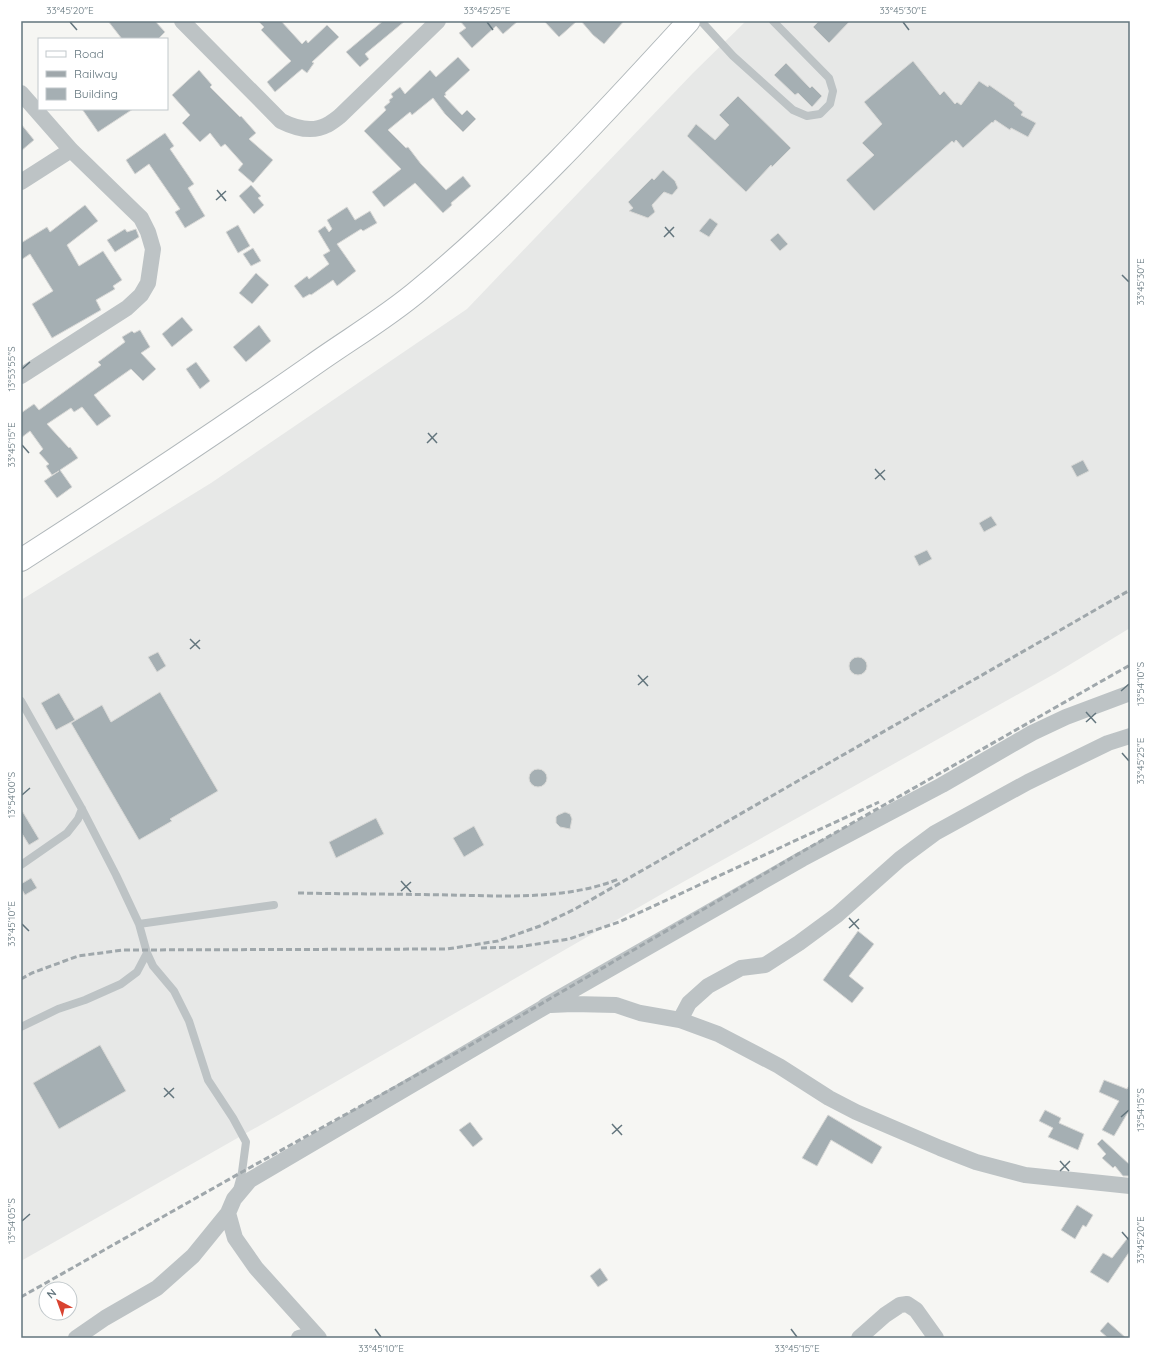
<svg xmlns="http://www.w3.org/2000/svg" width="1151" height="1359" font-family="Quicksand,sans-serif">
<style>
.built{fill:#e7e8e7}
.building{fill:#a5afb3;stroke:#d8d8d6}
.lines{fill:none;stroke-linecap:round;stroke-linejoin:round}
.secondary-casing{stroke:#b0b7ba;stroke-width:24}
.service{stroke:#bdc3c5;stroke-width:8}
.minor{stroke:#bdc3c5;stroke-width:16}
.secondary{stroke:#fff;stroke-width:22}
.rail{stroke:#9fa7ab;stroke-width:3;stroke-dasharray:6 3;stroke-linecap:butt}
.ticks{fill:none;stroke:#63757d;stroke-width:1.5}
.neatline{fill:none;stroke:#63757d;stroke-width:1.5}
.ticks-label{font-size:10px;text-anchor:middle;fill:#63757d}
</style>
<rect width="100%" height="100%" fill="#f6f6f3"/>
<path class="built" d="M746 21H1130V628L1056 673 667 891 280 1114 21 1261V600L211 483 467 309 693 73Z"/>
<path class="building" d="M108 21H155L165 32 158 39H122Z
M258 21H281L302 44 306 40 308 43 327 25 339 37 312 62 314 63 307 73 302 69 275 92 267 82 291 61 261 30 264 27Z
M383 21H405L365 54 369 59 360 67 346 52Z
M460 21H518L503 34 496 26 472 48 459 33 466 28Z
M544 21H577L559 37Z
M581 21H624L604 44 593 35Z
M819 21H850L829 43 813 27Z
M458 57 470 70 445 93 446 95 444 96 462 115 467 110 476 119 463 132 445 114 433 98 412 115 410 112 388 130 406 148 408 147 421 164 446 190 463 176 471 186 451 203 452 205 443 213 415 183 384 207 372 192 401 169 364 131 386 110 384 107 390 102 389 100 393 97 391 94 400 87 405 94 430 70 436 77Z
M913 61 940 95 944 91 955 104 957 102 961 105 979 81 988 87 989 85 1015 103 1014 105 1023 112 1021 115 1036 123 1028 137 1011 128 1010 130 995 120 993 123 992 122 963 148 956 140 954 143 952 141 874 211 846 180 874 155 862 143 882 124 864 102Z
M786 63 810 88 812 86 822 96 812 107 798 93 795 95 774 75Z
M199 70 212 85 210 87 240 117 241 116 256 133 249 139 273 160 253 183 238 170 243 164 225 144 221 147 210 133 200 142 182 123 190 115 172 95Z
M738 96 791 148 772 167 771 165 746 192 687 136 696 124 715 140 729 125 719 115Z
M82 109H133L98 132Z
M21 124 34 140 21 151Z
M165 133 174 146 170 149 194 184 188 188 205 216 185 228 175 212 180 209 149 164 135 174 126 160Z
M663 170 675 181 678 188 672 195 664 192 652 205 655 212 648 218 629 211 633 208 628 202 652 178 654 180Z
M251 185 261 196 258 198 264 205 254 214 239 196Z
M85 205 98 221 67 245 79 266 103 251 122 280 113 286 115 289 96 300 101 310 52 338 32 304 53 291 30 254 21 260V243L47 227 50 232Z
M347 207 355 220 370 211 377 223 363 231 361 229 337 244 356 271 337 286 333 280 311 295 310 294 303 298 294 286 307 276 309 279 329 264 323 255 330 251 318 231 325 226 329 232 332 229 327 220Z
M710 218 718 224 709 237 699 231Z
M238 225 250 246 238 253 226 232Z
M125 229 127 232 136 229 139 237 115 252 107 240Z
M778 233 788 244 780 251 770 240Z
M253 248 261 261 251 266 243 254Z
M256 273 269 285 252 304 239 293Z
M182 317 193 330 172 347 162 334Z
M259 325 271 341 246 362 233 347Z
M140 330 150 347 141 353 156 369 143 381 131 369 94 395 111 416 97 426 82 407 74 412 71 408 47 424 69 448 70 447 78 458 60 470 72 487 57 498 44 481 59 471 52 475 46 466 49 464 39 453 43 449 30 431 21 438V413L34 404 39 410 101 365 98 362 125 342 122 337 132 331 134 333Z
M196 362 210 381 200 389 186 369Z
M1083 460 1089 471 1077 477 1071 466Z
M991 516 997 525 984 532 979 523Z
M927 550 932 559 919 566 914 556Z
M158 652 166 666 157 672 148 657Z
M849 666a9 9 0 1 1 18 0a9 9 0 1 1-18 0Z
M160 692 218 791 170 819 172 821 139 840 71 723 102 705 111 722Z
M59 693 75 720 56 730 41 703Z
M529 778a9 9 0 1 1 18 0a9 9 0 1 1-18 0Z
M21 809 39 839 29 845 21 832Z
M565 812 570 814 572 819 570 829 560 827 556 823V817L558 815Z
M376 818 384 834 336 858 329 842Z
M474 826 484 845 464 857 453 838Z
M31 878 37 888 25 895 21 888V884Z
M858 931 874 944 849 976 864 988 852 1003 823 980Z
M100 1045 126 1091 59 1129 33 1083Z
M1104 1080 1127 1089 1130 1084V1109L1114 1136 1102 1130 1119 1101 1099 1092Z
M1045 1110 1061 1118 1059 1123 1084 1134 1078 1150 1048 1137 1053 1128 1039 1121Z
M828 1115 882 1147 872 1164 831 1140 817 1166 802 1158Z
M470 1122 483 1139 473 1147 459 1130Z
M1102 1139 1130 1165V1176H1123L1115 1166 1113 1168 1102 1158 1106 1154 1097 1144Z
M1077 1205 1093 1215 1086 1227 1083 1225 1075 1239 1061 1230Z
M1130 1235V1251L1108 1283 1090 1272 1103 1253 1112 1258Z
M600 1268 608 1280 598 1287 590 1276Z
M1108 1322 1126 1338H1108L1100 1331Z"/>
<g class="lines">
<g class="secondary-casing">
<path id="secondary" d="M21 560C119 497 217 432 313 365 348 340 386 318 419 290 517 209 603 115 689 21"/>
</g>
<path class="service" d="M701 21 733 56 793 110 807 116 820 114 830 104 833 91 829 78 773 21
M21 701 82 809 116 875 139 924 147 953 153 966 174 991 189 1021 208 1080 233 1118 246 1142 242 1172 237 1190
M21 865 67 833 78 819 82 809
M139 924 274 905
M21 1027 58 1009 85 1000 121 984 137 972 147 953"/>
<path class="minor" d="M182 21 281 121C295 128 312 133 327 125 331 123 336 119 340 116L438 21
M21 93 71 150 141 218 148 232 153 249 148 283 141 295 127 308 21 376
M21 182 71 150
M551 1005 573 1004 616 1005 640 1013 680 1020 718 1034 779 1066 829 1098 856 1112 940 1148 976 1162 1025 1175 1130 1186
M545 1006 802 859 942 785 1032 733 1066 717 1130 693
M680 1020 689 1003 708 986 741 968 765 965 799 943 837 915 900 859 935 833 1028 782 1108 743 1130 736
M228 1213 235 1238 256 1268 319 1338
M76 1338 105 1318 157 1288 193 1256 228 1213 234 1199 250 1180 548 1005
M299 1338 310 1335 317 1337
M859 1338 885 1315 900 1305 907 1304 916 1310 936 1338"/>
<use href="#secondary" class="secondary"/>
<path class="rail" d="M298 893C349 894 399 894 450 895 506 896 566 900 619 879
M481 948 518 947 569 939 619 922 879 802
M21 979 32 973 78 956 123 950 447 949 498 941 540 926 575 909 1130 590
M21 1297 242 1172 467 1047 812 846 1130 665"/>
</g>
<path class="ticks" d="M70 22 77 30M487 22 493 30M903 22 909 30M217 190 226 201M216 200 226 191M665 227 674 237M664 237 674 227M1122 275 1129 282M22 369 30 362M428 433 437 443M427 443 437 433M22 445 29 453M875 469 885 480M875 479 885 470M190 639 200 649M190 649 200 640M638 675 648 686M638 685 648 676M1121 691 1129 684M1086 712 1096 723M1086 722 1096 713M1122 753 1129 761M22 795 30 788M401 881 411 892M401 891 411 882M849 918 859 929M22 924 29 931M849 928 859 919M164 1088 174 1098M164 1097 174 1088M1121 1117 1129 1110M612 1124 622 1135M612 1134 622 1125M1060 1161 1069 1171M1060 1171 1070 1161M22 1221 30 1214M1122 1232 1129 1240M375 1329 381 1337M791 1329 797 1337"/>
<rect width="1151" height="1359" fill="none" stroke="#ffffff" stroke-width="44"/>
<rect x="38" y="38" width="130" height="72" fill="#ffffff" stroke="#c1c8cb"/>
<rect x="46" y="51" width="20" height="6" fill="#ffffff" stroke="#c1c8cb"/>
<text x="74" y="58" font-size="12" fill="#63757d">Road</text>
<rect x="46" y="71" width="20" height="6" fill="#9fa7ab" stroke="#c1c8cb"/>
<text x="74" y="78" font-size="12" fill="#63757d">Railway</text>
<rect x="46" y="88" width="20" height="12" fill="#a5afb3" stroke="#c1c8cb"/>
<text x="74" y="98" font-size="12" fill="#63757d">Building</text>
<g transform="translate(58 1301) rotate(319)"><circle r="19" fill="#ffffff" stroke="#c1c8cb"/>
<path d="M0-3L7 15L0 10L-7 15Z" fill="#d94330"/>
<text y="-6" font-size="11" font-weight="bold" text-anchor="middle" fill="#63757d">N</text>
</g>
<rect x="22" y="22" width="1107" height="1315" class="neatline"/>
<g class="ticks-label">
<text x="70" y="14">33°45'20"E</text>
<text x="487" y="14">33°45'25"E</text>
<text x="903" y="14">33°45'30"E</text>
<text transform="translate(1140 282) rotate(-90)" y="4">33°45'30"E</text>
<text transform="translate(11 369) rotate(-90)" y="4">13°53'55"S</text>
<text transform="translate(11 445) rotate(-90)" y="4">33°45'15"E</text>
<text transform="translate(1140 684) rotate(-90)" y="4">13°54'10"S</text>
<text transform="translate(1140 761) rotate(-90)" y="4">33°45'25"E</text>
<text transform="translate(11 795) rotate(-90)" y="4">13°54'00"S</text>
<text transform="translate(11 924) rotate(-90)" y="4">33°45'10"E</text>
<text transform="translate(1140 1110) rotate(-90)" y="4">13°54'15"S</text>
<text transform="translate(11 1221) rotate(-90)" y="4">13°54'05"S</text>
<text transform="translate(1140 1240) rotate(-90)" y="4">33°45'20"E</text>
<text x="381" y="1352">33°45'10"E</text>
<text x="797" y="1352">33°45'15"E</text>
</g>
</svg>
